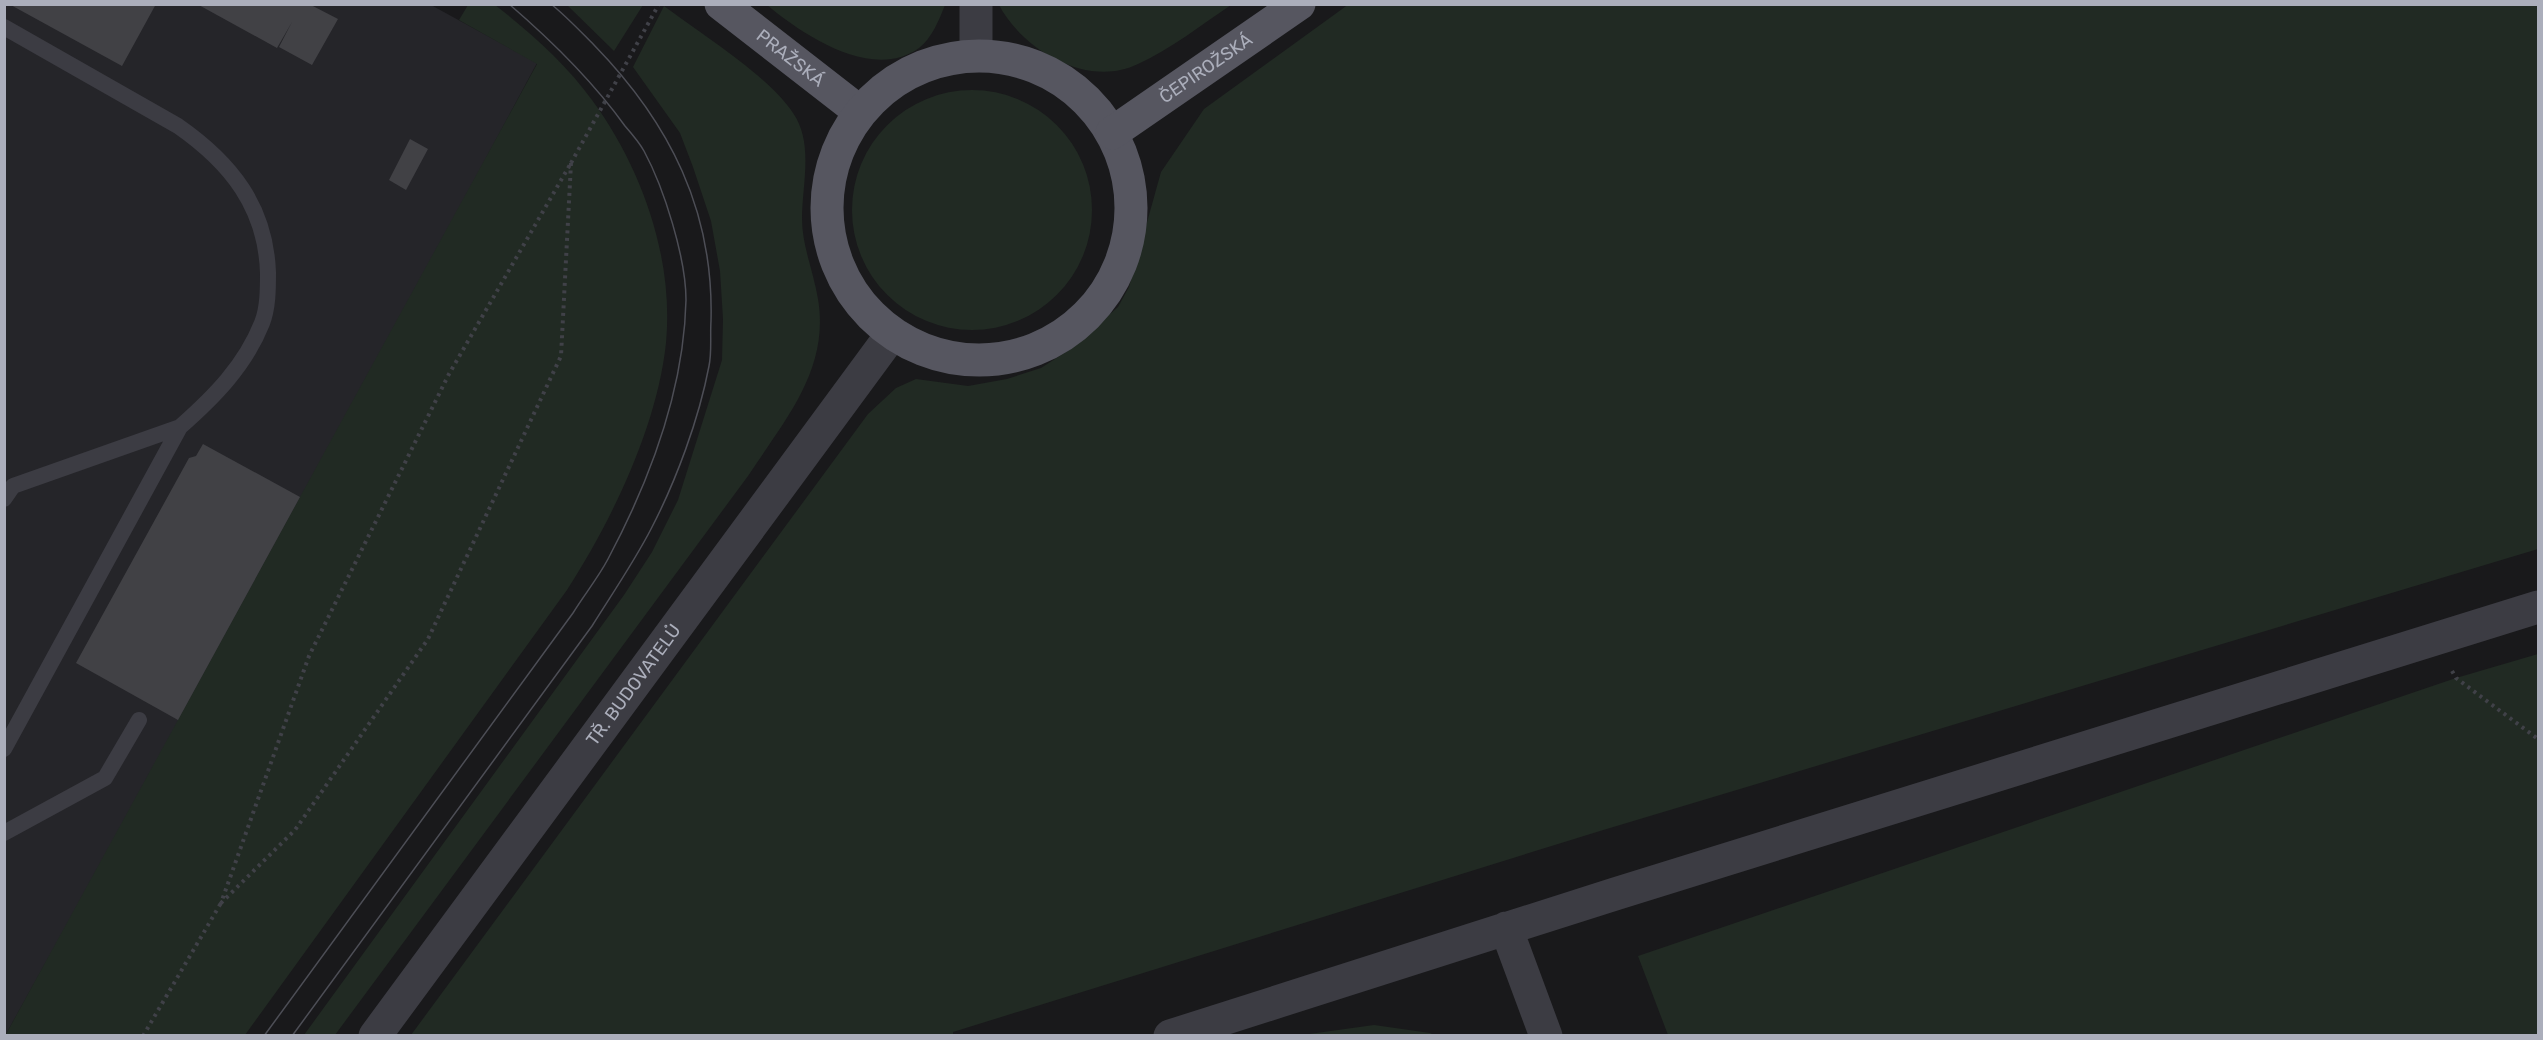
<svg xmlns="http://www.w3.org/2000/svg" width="2543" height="1040" font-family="Rubik,sans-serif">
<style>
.built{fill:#252529}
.green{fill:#212a23}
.building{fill:#414145}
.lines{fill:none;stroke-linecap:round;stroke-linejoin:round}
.path{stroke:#404148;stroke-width:4;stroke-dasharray:3 4.5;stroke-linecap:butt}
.service{stroke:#3c3c43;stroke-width:16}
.minor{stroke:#3c3c43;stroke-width:33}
.tertiary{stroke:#3c3c43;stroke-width:33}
.primary{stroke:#565660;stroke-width:33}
.tram{stroke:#4d4e56;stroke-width:1.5}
.labels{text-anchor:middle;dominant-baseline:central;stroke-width:4.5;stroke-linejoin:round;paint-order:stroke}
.street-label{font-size:18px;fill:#abaebb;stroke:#141417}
</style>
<rect width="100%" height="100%" fill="#19191b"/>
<path class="built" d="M5 5H431L537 63 304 498 5 1036Z"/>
<path class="green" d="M1349 4 2538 5V549L1600 831 953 1032V1035H411L868 414 896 388 916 379 968 386 1007 379 1041 368 1069 350 1118 307 1129 287 1161 172 1204 109Z
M468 5H495C529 31 567 65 592 100 642 168 674 258 666 343 657 427 612 520 567 590L245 1035 5 1036 537 64 459 20Z
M567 5H643L614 51Z
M767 5H945C939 20 932 38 919 48 872 82 802 34 767 5Z
M999 5H1231C1201 25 1171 49 1138 64 1087 89 1022 49 999 5Z
M664 6C701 34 769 76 793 113 814 143 802 185 802 219 802 246 814 273 818 299 830 370 784 421 748 476L335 1035H304L624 595 652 552 678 500 722 360 723 319 720 271 711 221 693 167 680 133 633 67Z
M852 210a120 120 0 1 1 240 0a120 120 0 1 1-240 0Z
M2538 654V1035H1668L1638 956 2456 678Z
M1374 1025 1430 1033 1434 1035H1302Z"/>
<path class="building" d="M9 4H156L122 66Z
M197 4H309L338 19 312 65 279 47 292 22 277 48Z
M410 139 428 149 406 190 389 180Z
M203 444 300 497 178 720 76 663 189 458 196 456Z"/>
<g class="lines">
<path class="path" d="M571 163 561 356 428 639 295 830 221 903 309 656 449 374Z
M571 163 659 4
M2452 671 2456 678 2538 739
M143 1036 221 903"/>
<path class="service" d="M4 27 178 126C231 163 266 207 268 273 268 289 268 308 262 323 245 366 214 397 180 427L4 749
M4 499 13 486 180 427
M4 833 105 778 139 720"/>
<path class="minor" d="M976 4V55
M1506 928 1546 1036
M1170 1036 1615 894 2538 607"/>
<path class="tertiary" id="s1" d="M375 1036 892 334"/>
<g class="primary">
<path id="s2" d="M721 4 860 112"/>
<circle cx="979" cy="208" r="152"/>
<path id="s3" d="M1112 133 1299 4"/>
</g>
<path class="tram" d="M264 1036 573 613C584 595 598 578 608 559 650 480 684 391 686 300 686 258 664 188 644 151 639 142 632 134 625 126 592 80 552 41 509 4
M292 1036 592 626C612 594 634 562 651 529 676 481 699 419 709 366 712 352 710 336 711 321 714 211 670 123 594 45 580 31 567 17 551 4"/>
</g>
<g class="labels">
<g class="street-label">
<text stroke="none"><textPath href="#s2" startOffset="88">PRAŽSKÁ</textPath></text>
<text stroke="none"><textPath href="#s3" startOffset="114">ČEPIROŽSKÁ</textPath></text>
<text stroke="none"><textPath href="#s1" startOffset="436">TŘ. BUDOVATELŮ</textPath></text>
</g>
</g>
<rect width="2543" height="1040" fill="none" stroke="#abaebb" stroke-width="12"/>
</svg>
